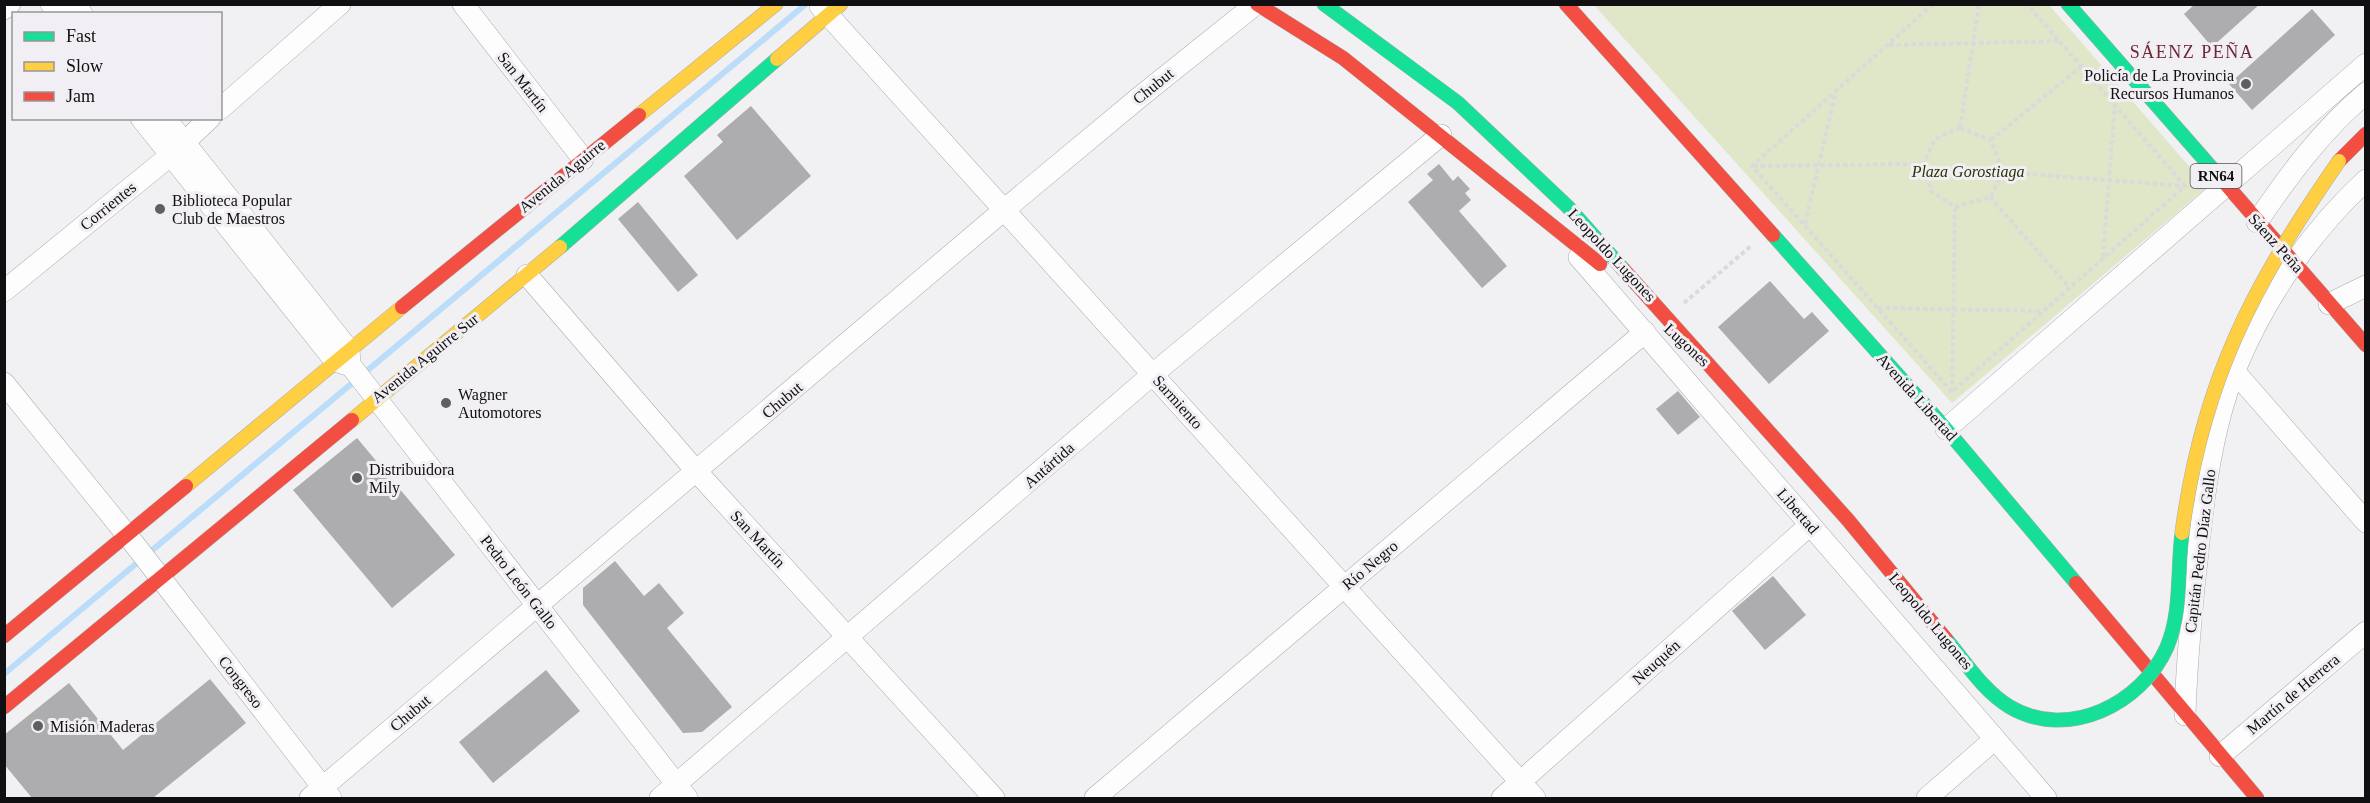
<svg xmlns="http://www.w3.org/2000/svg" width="2370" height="803" font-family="Georgia,serif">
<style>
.green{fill:#dfe7c8}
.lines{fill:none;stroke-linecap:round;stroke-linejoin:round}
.stream{stroke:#bbddfa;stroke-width:6}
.building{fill:#adacae}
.street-casing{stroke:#acabad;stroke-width:22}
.fast-casing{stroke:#acabad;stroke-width:15}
.slow-casing{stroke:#acabad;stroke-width:15}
.jam-casing{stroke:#acabad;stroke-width:15}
.path{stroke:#dbdadb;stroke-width:4;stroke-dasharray:4.5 3;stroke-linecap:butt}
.street{stroke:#fdfdfd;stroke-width:21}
.fast{stroke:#16e098;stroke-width:14}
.slow{stroke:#ffcf43;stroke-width:14}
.jam{stroke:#f24e42;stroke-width:14}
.fast-bridge-casing{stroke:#acabad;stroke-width:15;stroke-linecap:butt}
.slow-bridge-casing{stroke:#acabad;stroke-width:15;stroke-linecap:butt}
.fast-bridge{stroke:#16e098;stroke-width:14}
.slow-bridge{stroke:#ffcf43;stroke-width:14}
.poi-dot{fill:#5f5e60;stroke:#f1eff3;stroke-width:2}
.labels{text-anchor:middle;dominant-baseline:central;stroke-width:6;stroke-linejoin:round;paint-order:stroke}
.shield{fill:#f1eff3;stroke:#545255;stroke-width:1.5}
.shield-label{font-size:15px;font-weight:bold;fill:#100f11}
.poi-label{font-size:16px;fill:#100f11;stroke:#f1eff3;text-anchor:start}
.street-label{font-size:16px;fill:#100f11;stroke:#f1eff3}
.park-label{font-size:16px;font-style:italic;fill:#2a3207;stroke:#f1eff3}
.neighbourhood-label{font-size:18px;letter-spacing:1.5px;fill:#6d2735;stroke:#f1eff3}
</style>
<rect width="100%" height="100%" fill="#f1f0f2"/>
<path class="green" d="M1594 5H2049L2207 187 1952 403Z"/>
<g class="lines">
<path class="stream" d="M4 674 806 4"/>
</g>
<path class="building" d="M2195 4H2260L2212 47 2184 14Z
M2312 9 2335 35 2252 110 2229 84Z
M751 106 811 176 737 240 684 176 723 142 717 135Z
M1439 164 1453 181 1458 176 1470 189 1465 193 1471 200 1459 211 1507 266 1482 288 1408 202 1433 180 1427 174Z
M638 202 698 275 678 292 618 219Z
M1770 281 1804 319 1812 312 1829 331 1769 384 1718 327Z
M1678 391 1700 417 1678 435 1656 409Z
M357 438 455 555 392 608 293 490Z
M615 561 644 596 659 583 684 613 667 628 732 707 702 732 683 733 583 605V588Z
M1773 576 1806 615 1765 650 1732 611Z
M546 670 580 711 493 783 459 742Z
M210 679 246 723 153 798H32L4 764V735L69 683 123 750Z"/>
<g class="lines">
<g class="street-casing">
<path id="street" d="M51 4 58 14
M75 4 82 14
M463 4 583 159
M820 6 1535 798
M4 9 10 4
M220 109 340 4
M141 118 335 361 351 366 376 398 687 798
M165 118 349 350 350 363
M2257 222C2289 175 2322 130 2366 93
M1579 257 2046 798
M527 275 697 472 994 798
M4 291 171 155 210 118
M2329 304 2366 286
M2234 371 2366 522
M4 383 135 545 331 798
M1946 429 2366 64
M2185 715C2186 672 2190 630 2194 588 2202 515 2208 439 2235 370 2264 299 2310 232 2366 180
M2220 756 2366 632
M310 798 1004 210 1141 96 1256 4
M660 798 1153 374 1441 135
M1095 798 1645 332
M1502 798 1810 525
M1927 798 1995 739"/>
</g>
<g class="fast-casing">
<path id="fast" d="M1324 4 1458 103 1568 207 1623 269
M2068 4 2217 174
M1773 235 1946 429 2076 583
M560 247 777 59"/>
</g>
<g class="slow-casing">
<path id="slow" d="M777 59 841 4
M639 115 776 4
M352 420 560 247
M186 486 402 307"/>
</g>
<g class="jam-casing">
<path id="jam" d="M1257 4 1343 58 1600 264
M1566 4 1773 235
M2339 161 2366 134
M2217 174 2366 345
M1623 269 1848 520 1950 644
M402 307 639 115
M2076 583 2257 798
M4 636 186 486
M4 707 352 420"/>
</g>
<path class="path" d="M1933 4 1752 166 1952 392 2185 186 2027 4
M1889 45 2060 41
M1960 128 1991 140 2003 172 1990 197 1955 207 1931 191 1923 164 1935 139Z
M1960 128 1979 4
M1991 140 2082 66
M1753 166 1923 164
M2003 172 2184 186
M1990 197 2069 287
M1805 224 1836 91
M2103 257 2115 104
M1684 303 1751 246
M1878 308 2042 311
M1952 392 1955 207"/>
<use href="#street" class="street"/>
<use href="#fast" class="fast"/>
<use href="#slow" class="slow"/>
<use href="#jam" class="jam"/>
<g class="fast-bridge-casing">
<path id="fast-bridge" d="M1950 644C1968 666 1985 692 2010 707 2068 741 2142 704 2167 647 2182 611 2177 571 2182 533"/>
</g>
<g class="slow-bridge-casing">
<path id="slow-bridge" d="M2182 533C2202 381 2253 285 2339 161"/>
</g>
<use href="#fast-bridge" class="fast-bridge"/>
<use href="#slow-bridge" class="slow-bridge"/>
</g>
<g class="poi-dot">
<circle cx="2246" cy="84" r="6"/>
<circle cx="160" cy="209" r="6"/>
<circle cx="446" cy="403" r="6"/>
<circle cx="357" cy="478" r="6"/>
<circle cx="38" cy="726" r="6"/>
</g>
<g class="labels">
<rect class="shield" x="2190.5" y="164" width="51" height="24" rx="4.5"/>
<g class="shield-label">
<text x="2216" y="176">RN64</text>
</g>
<g class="poi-label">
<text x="2234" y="75" text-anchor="end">Policía de La Provincia<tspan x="2234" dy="18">Recursos Humanos</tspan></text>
<text x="172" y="200">Biblioteca Popular<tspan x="172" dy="18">Club de Maestros</tspan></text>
<text x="458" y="394">Wagner<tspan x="458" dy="18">Automotores</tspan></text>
<text x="369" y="469">Distribuidora<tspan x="369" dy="18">Mily</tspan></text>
<text x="50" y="726">Misión Maderas</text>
</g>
<g class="street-label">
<text transform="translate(523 82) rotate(52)">San Martín</text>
<text transform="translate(1153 86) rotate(-39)">Chubut</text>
<text transform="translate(562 176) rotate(-39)">Avenida Aguirre</text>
<text transform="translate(108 206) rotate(-39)">Corrientes</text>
<text transform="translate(2276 243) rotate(48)">Sáenz Peña</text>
<text transform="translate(1612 255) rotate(47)">Leopoldo Lugones</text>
<text transform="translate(1687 345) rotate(43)">Lugones</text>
<text transform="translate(425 358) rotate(-39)">Avenida Aguirre Sur</text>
<text transform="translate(1917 397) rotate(48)">Avenida Libertad</text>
<text transform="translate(782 400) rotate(-40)">Chubut</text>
<text transform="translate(1178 402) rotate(48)">Sarmiento</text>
<text transform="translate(1049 465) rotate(-41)">Antártida</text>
<text transform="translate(1798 511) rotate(49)">Libertad</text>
<text transform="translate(758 539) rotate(47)">San Martín</text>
<text transform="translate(2200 551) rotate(-83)">Capitán Pedro Díaz Gallo</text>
<text transform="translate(1370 565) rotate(-40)">Río Negro</text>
<text transform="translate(519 582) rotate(52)">Pedro León Gallo</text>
<text transform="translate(1931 621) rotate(50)">Leopoldo Lugones</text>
<text transform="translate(1656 662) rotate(-42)">Neuquén</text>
<text transform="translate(241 682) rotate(52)">Congreso</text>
<text transform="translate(2293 694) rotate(-40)">Martín de Herrera</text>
<text transform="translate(410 713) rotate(-40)">Chubut</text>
</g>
<g class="park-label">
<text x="1968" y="171">Plaza Gorostiaga</text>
</g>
<g class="neighbourhood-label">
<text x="2192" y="52">SÁENZ PEÑA</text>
</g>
</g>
<rect width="2370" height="803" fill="none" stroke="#100f11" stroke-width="12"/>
<rect x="12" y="12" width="210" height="108" fill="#f1eff3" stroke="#979599" stroke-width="1.5"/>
<rect x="24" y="32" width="30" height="9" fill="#16e098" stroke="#979599" stroke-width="1.5"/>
<text x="66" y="42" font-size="18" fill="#100f11">Fast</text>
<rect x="24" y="62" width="30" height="9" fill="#ffcf43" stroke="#979599" stroke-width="1.5"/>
<text x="66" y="72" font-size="18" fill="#100f11">Slow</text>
<rect x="24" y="92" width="30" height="9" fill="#f24e42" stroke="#979599" stroke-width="1.5"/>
<text x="66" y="102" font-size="18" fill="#100f11">Jam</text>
</svg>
